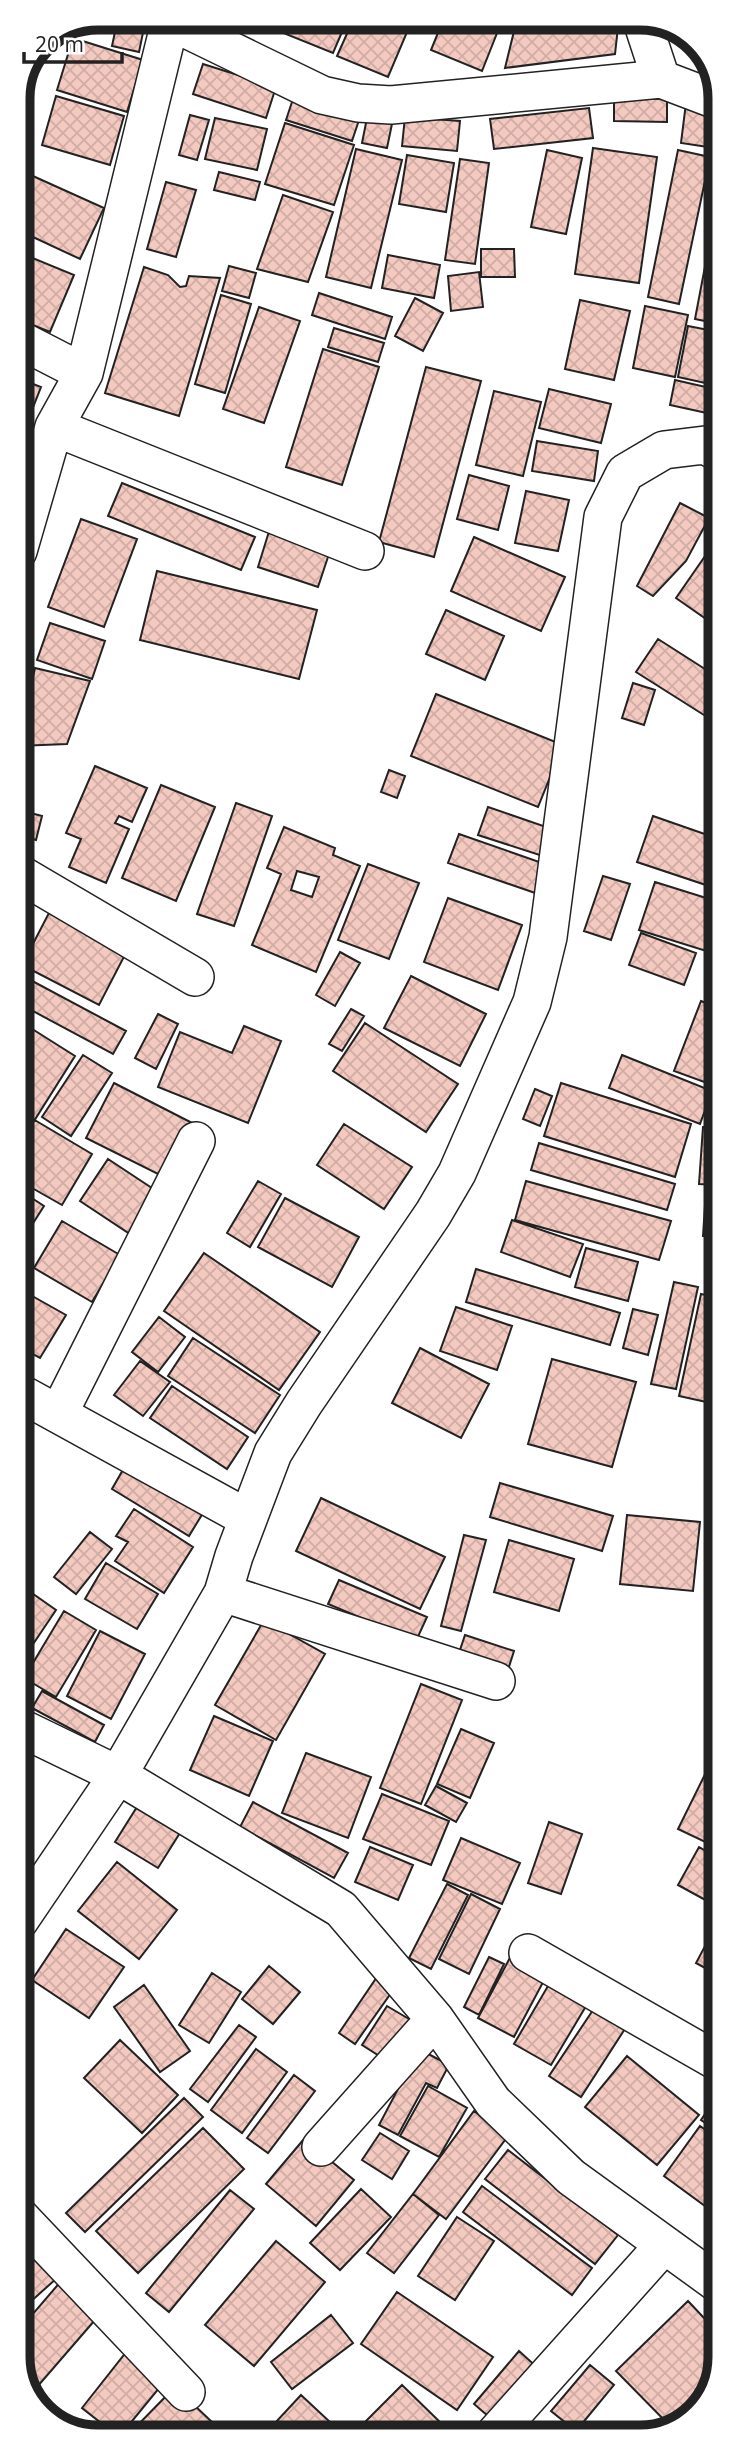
<svg xmlns="http://www.w3.org/2000/svg" width="738" height="2455" font-family="'Open Sans',sans-serif">
<style>
.building{fill:url(#building-cross-hatch);stroke:#222;stroke-width:2;fill-rule:evenodd}
.lines{fill:none;stroke-linecap:round;stroke-linejoin:round}
.minor-casing{stroke:#222;stroke-width:40}
.minor{stroke:#fff;stroke-width:37}
.rim{fill:none;stroke:#222;stroke-width:9}
</style>
<defs>
<pattern id="building-cross-hatch" width="8" height="8" patternUnits="userSpaceOnUse" patternTransform="scale(1.75)"><rect width="8" height="8" fill="#f3c9c0"/><path d="M0 0l8 8M0 8l8-8" fill="none" stroke="#d0aca5"/></pattern>
</defs>
<rect width="100%" height="100%" fill="#fff"/>
<path class="building" d="M118 18H146L139 52 112 46Z
M269 18H348L333 53 266 26Z
M354 18H413L388 77 337 56Z
M444 18H503L482 71 431 50Z
M569 18H619L615 54 505 68 516 23Z
M48 38 18 128V93L41 41Z
M73 38 143 60 127 112 57 90Z
M203 64 276 87 266 118 193 94Z
M295 93 361 114 352 141 286 120Z
M56 96 124 116 110 165 42 145Z
M614 98 667 99V122L614 121Z
M686 103 719 117 715 148 681 143Z
M589 108 593 138 494 149 490 119Z
M368 113 393 119 387 148 362 143Z
M190 115 209 120 197 160 179 155Z
M405 117 460 121 457 151 402 146Z
M215 118 267 129 257 170 205 159Z
M285 123 354 145 334 205 265 184Z
M593 148 657 157 639 283 575 274Z
M356 149 402 160 371 288 326 277Z
M547 150 582 158 566 234 531 227Z
M678 150 710 157 679 304 648 297Z
M407 155 454 163 446 212 399 204Z
M460 159 489 163 475 264 445 260Z
M24 172 104 208 80 259 18 230V185Z
M219 172 260 182 255 200 214 190Z
M166 182 196 190 176 257 147 249Z
M719 193V324L695 319Z
M283 195 333 212 308 282 257 269Z
M481 249H514L515 277H481Z
M18 252 74 275 50 332 18 319Z
M388 255 440 265 434 298 382 288Z
M229 266 256 273 249 298 222 291Z
M144 267 168 275 180 287 186 286 189 276 220 278 179 416 105 393Z
M479 272 483 307 451 311 448 276Z
M319 293 392 317 385 339 312 315Z
M221 295 251 304 225 393 195 384Z
M415 298 443 313 423 351 395 336Z
M580 300 630 311 614 380 565 369Z
M645 306 688 315 675 377 633 368Z
M259 307 300 321 264 423 223 409Z
M688 326 719 332V386L678 377Z
M334 328 384 343 378 362 328 347Z
M323 349 379 367 342 485 286 467Z
M426 367 481 381 434 557 379 542Z
M18 378 41 387 21 438 18 436Z
M675 380 719 390 716 415 670 405Z
M549 389 611 404 601 443 539 428Z
M494 391 541 402 523 476 476 465Z
M537 441 598 451 594 481 532 471Z
M469 475 509 486 498 530 457 519Z
M122 483 255 537 241 570 108 516Z
M526 491 569 500 558 551 515 543Z
M680 503 709 518 686 561 653 596 637 586Z
M81 519 137 539 104 627 48 607Z
M271 525 332 545 318 587 258 567Z
M719 536V628L676 598Z
M474 537 565 577 541 631 451 591Z
M157 571 317 610 299 679 140 640Z
M446 610 504 636 485 680 426 654Z
M50 623 105 641 92 679 37 660Z
M658 639 719 678V716L715 722 636 672Z
M35 668 90 681 67 744 18 746Z
M633 683 655 690 644 725 622 718Z
M436 694 563 745 538 807 411 756Z
M95 766 147 788 132 822 119 816 115 823 129 829 106 883 69 867 81 839 66 833Z
M389 770 405 776 397 798 381 792Z
M161 785 215 807 176 901 122 878Z
M236 803 272 816 234 926 197 914Z
M488 807 558 831 549 858 478 835Z
M23 811 42 816 36 840 18 835Z
M653 816 719 839 718 889 637 862Z
M284 827 335 848 333 855 360 866 316 972 252 945 281 874 267 868ZM297 871 319 877 312 897 291 890Z
M459 834 548 865 538 894 448 863Z
M368 864 419 883 389 959 338 940Z
M603 876 630 884 611 940 584 931Z
M655 882 719 902V955L639 930Z
M448 898 522 925 498 990 424 962Z
M52 907 129 947 99 1005 22 965Z
M641 933 696 953 684 985 629 965Z
M340 952 360 963 335 1006 316 995Z
M21 975 126 1031 113 1054 18 1003V980Z
M411 976 486 1014 460 1066 384 1028Z
M701 1001 720 1009V1049L707 1083 674 1071Z
M351 1009 364 1016 342 1051 329 1044Z
M158 1014 178 1024 156 1069 135 1058Z
M18 1020 75 1056 34 1121 18 1111Z
M365 1023 458 1084 426 1132 333 1071Z
M244 1026 281 1041 248 1123 158 1087 180 1032 232 1053Z
M83 1055 112 1073 71 1136 42 1117Z
M622 1055 712 1091 700 1124 609 1088Z
M720 1059V1089L711 1086Z
M114 1083 200 1127 172 1181 86 1138Z
M561 1083 691 1124 675 1177 544 1136Z
M535 1089 552 1096 540 1126 523 1119Z
M33 1119 92 1154 62 1205 18 1180V1143Z
M344 1124 412 1167 384 1209 317 1165Z
M703 1127H720V1185L699 1184Z
M539 1143 675 1184 667 1210 531 1170Z
M108 1159 167 1198 139 1240 80 1201Z
M258 1181 281 1194 250 1247 227 1233Z
M526 1181 671 1221 659 1260 515 1220Z
M18 1189 44 1206 21 1242 18 1240Z
M706 1190 720 1191V1237L703 1236Z
M285 1198 359 1237 332 1287 258 1247Z
M512 1220 583 1244 570 1277 501 1252Z
M62 1221 120 1255 92 1302 34 1268Z
M18 1246 29 1251 18 1271Z
M586 1248 638 1262 628 1301 575 1287Z
M204 1253 320 1332 279 1390 164 1311Z
M476 1269 620 1313 610 1345 466 1302Z
M674 1282 698 1287 676 1389 651 1384Z
M18 1288 66 1315 40 1358 18 1346Z
M701 1294 720 1298V1365L711 1403 679 1396Z
M456 1307 512 1326 497 1370 440 1351Z
M633 1309 658 1315 648 1355 623 1348Z
M159 1317 185 1337 158 1372 132 1352Z
M193 1338 280 1395 255 1433 168 1376Z
M420 1348 489 1384 461 1438 392 1403Z
M552 1359 636 1382 612 1467 528 1444Z
M140 1361 170 1382 143 1416 114 1395Z
M172 1386 248 1437 227 1469 150 1418Z
M19 1425 31 1435 19 1450Z
M716 1429H720V1487L705 1484Z
M128 1461 206 1508 189 1536 112 1489Z
M500 1483 613 1516 602 1551 490 1517Z
M321 1498 445 1557 420 1609 296 1551Z
M134 1509 193 1547 164 1593 115 1561 128 1542 116 1536Z
M627 1515 700 1522 693 1591 620 1584Z
M90 1532 112 1549 76 1594 54 1577Z
M464 1535 486 1540 461 1631 441 1626Z
M509 1540 574 1559 559 1611 494 1592Z
M106 1563 158 1594 137 1629 85 1599Z
M339 1580 427 1617 416 1641 328 1604Z
M29 1591 56 1610 19 1665V1606Z
M64 1611 96 1630 56 1697 24 1678Z
M264 1620 325 1654 276 1740 215 1705Z
M100 1631 145 1654 111 1719 67 1696Z
M465 1635 514 1651 507 1673 458 1656Z
M421 1684 462 1700 421 1804 380 1788Z
M42 1691 104 1725 95 1742 32 1708Z
M214 1716 273 1741 249 1796 190 1770Z
M461 1729 494 1743 470 1798 437 1784Z
M720 1744V1849L678 1829Z
M306 1753 371 1777 348 1838 282 1813Z
M436 1786 467 1803 456 1822 425 1805Z
M382 1794 449 1821 431 1865 363 1839Z
M140 1802 183 1828 158 1868 115 1842Z
M253 1802 348 1853 334 1878 240 1827Z
M549 1822 582 1834 561 1894 528 1883Z
M461 1838 520 1863 502 1904 443 1880Z
M370 1847 413 1865 398 1900 355 1882Z
M699 1847 720 1859V1908L678 1885Z
M117 1862 177 1910 139 1959 78 1911Z
M447 1884 468 1895 431 1969 409 1958Z
M471 1894 500 1909 469 1974 439 1959Z
M720 1918V1976L696 1963Z
M66 1929 124 1967 89 2018 32 1980Z
M514 1950 550 1969 514 2037 478 2018Z
M489 1957 504 1964 479 2015 464 2007Z
M269 1966 300 1992 273 2024 242 1999Z
M212 1973 241 1992 209 2043 179 2025Z
M379 1974 396 1986 355 2044 339 2033Z
M555 1974 592 1996 551 2065 514 2044Z
M144 1985 190 2051 160 2072 114 2007Z
M599 2001 630 2021 581 2097 549 2076Z
M387 2006 414 2022 389 2062 362 2045Z
M239 2025 256 2037 208 2102 190 2089Z
M120 2040 178 2095 142 2133 84 2078Z
M256 2049 287 2072 242 2133 211 2110Z
M419 2049 449 2065 437 2088 426 2083 398 2135 379 2125Z
M627 2056 699 2115 657 2165 585 2107Z
M294 2075 315 2091 268 2153 247 2138Z
M428 2086 467 2108 439 2157 400 2136Z
M720 2092V2133L701 2120Z
M184 2098 203 2117 85 2232 66 2213Z
M474 2111 508 2136 446 2219 413 2194Z
M700 2126 720 2140V2208L716 2214 664 2176Z
M203 2128 244 2169 138 2273 96 2231Z
M380 2133 409 2151 392 2179 362 2160Z
M304 2139 354 2180 316 2226 266 2184Z
M508 2150 618 2235 595 2264 485 2179Z
M482 2186 592 2268 572 2295 463 2212Z
M361 2189 391 2217 340 2270 310 2243Z
M230 2190 254 2209 169 2312 146 2293Z
M413 2194 439 2215 394 2273 367 2253Z
M457 2217 494 2241 455 2300 418 2276Z
M19 2236 57 2278 19 2312Z
M276 2241 325 2282 254 2366 205 2325Z
M62 2280 101 2313 31 2394 19 2373V2330Z
M397 2292 493 2357 457 2410 361 2344Z
M688 2301 720 2335V2358L701 2410 671 2427 616 2371Z
M331 2315 353 2343 292 2389 271 2362Z
M131 2346 169 2376 119 2437 82 2408Z
M519 2351 540 2370 495 2422 474 2404Z
M590 2365 614 2385 576 2431 551 2411Z
M402 2385 443 2425 431 2436 377 2437 363 2424Z
M175 2387 212 2422 197 2437H126Z
M301 2395 346 2437H262Z"/>
<g class="lines">
<g class="minor-casing">
<path id="minor" d="M641 18 661 79
M170 21 322 95 358 103 391 105 661 79 719 101
M18 339 84 373
M54 427 365 551
M18 551 54 427 84 373 171 18
M18 873 195 977
M18 1392 247 1518
M59 1413 196 1141
M223 1593 496 1681
M19 1727 118 1775 341 1909 435 2019 493 2102 571 2177 720 2285
M19 1921 118 1775 223 1593 234 1556 273 1453 304 1403 433 1214 457 1173 532 1002 548 937 603 517 625 473 664 450 705 445 719 453
M528 1953 720 2063
M321 2147 435 2019
M19 2216 186 2392
M493 2436 664 2245"/>
</g>
<use href="#minor" class="minor"/>
</g>
<path d="M0 0H738V2455H0ZM98 30H640A68 68 0 0 1 708 98V2357A68 68 0 0 1 640 2425H98A68 68 0 0 1 30 2357V98A68 68 0 0 1 98 30Z" fill="#fff" fill-rule="evenodd"/>
<path class="rim" d="M98 30H640A68 68 0 0 1 708 98V2357A68 68 0 0 1 640 2425H98A68 68 0 0 1 30 2357V98A68 68 0 0 1 98 30Z"/>
<path d="M24 52v10h98v-10" fill="none" stroke="#222222" stroke-width="3.5"/>
<text x="35" y="52" font-size="21" fill="#222222" stroke="#ffffff" stroke-width="5" paint-order="stroke">20 m</text>
</svg>
